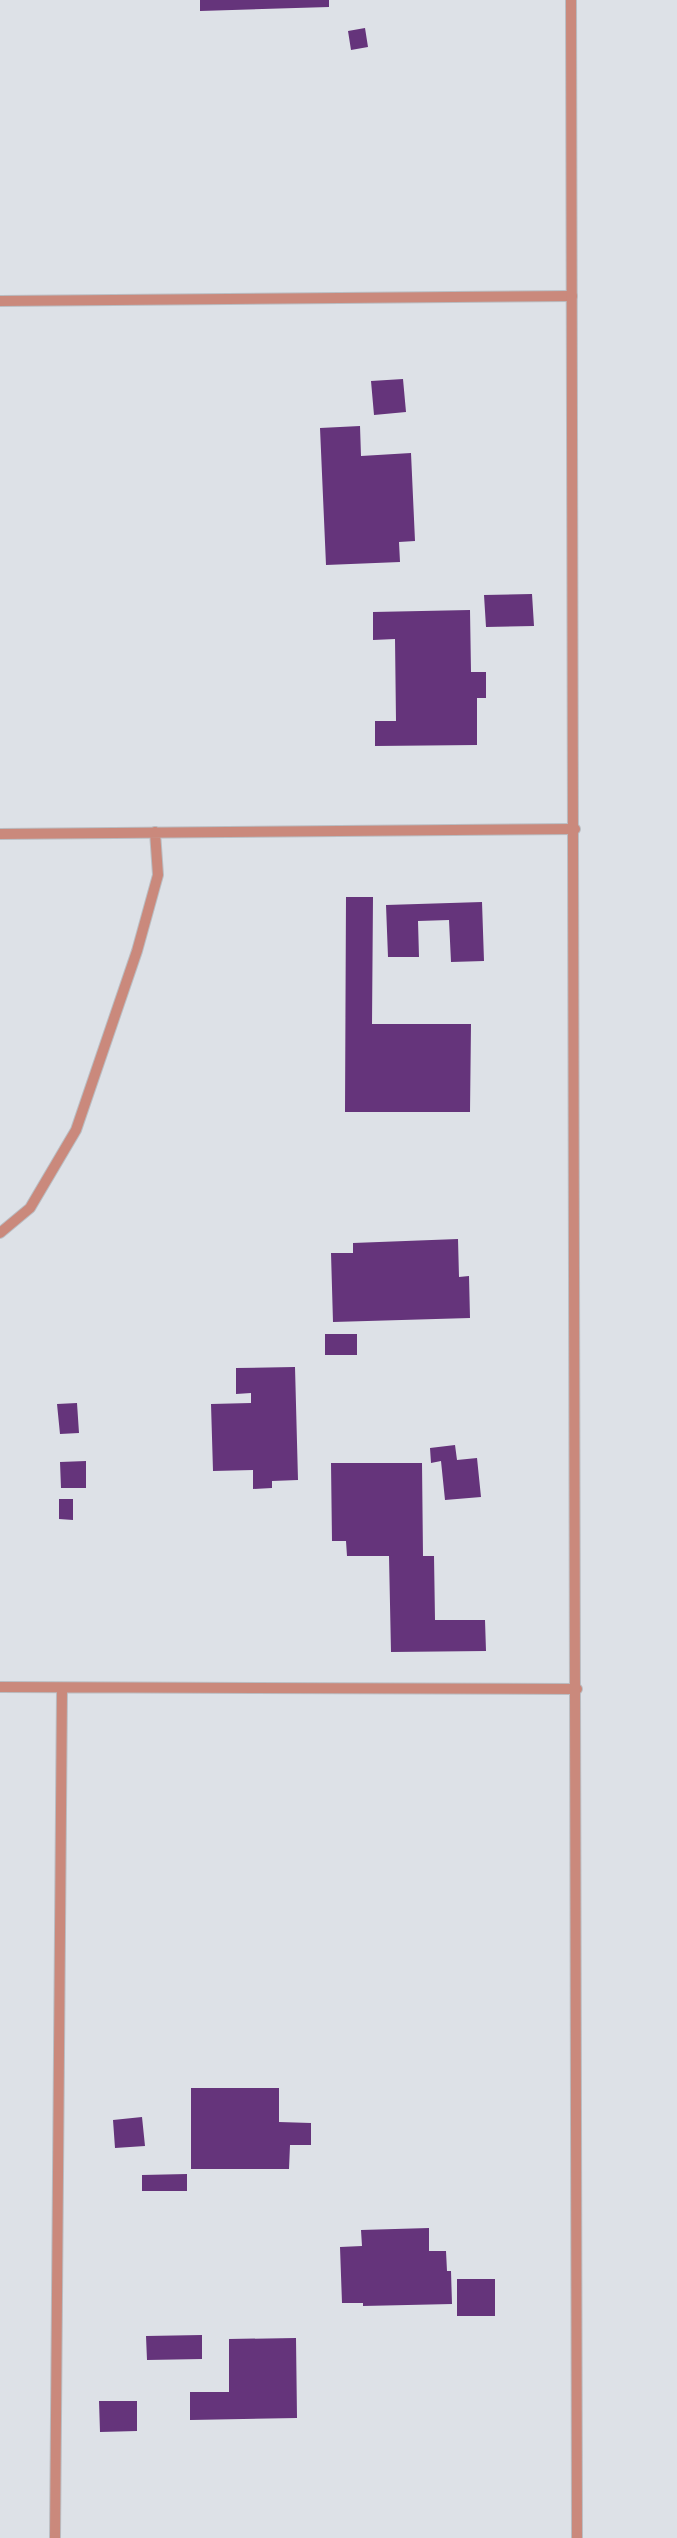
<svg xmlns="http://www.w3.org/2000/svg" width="677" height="2538" font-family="'Source Sans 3',sans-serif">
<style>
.building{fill:#65347b}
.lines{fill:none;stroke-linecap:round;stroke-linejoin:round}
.minor-casing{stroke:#babdc2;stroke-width:12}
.tertiary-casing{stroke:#babdc2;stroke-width:12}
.minor{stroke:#ca897c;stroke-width:10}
.tertiary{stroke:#ca897c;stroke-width:10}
</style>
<rect width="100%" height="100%" fill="#dde1e7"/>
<path class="building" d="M200 0H329V7L200 11Z
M365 28 368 47 351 50 348 31Z
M403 379 406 412 374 415 371 381Z
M360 426 361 456 411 453 415 541 399 542 400 562 326 565 320 428Z
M532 594 534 626 486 627 484 595Z
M470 610 471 672H486V698H477V745L375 746V721H396L395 639 373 640V612Z
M346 897H373L372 1024H471L470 1112H345Z
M482 902 484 961 451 962 449 920 418 921 419 957H388L386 905Z
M458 1239 459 1277 469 1276 470 1318 333 1322 331 1253H353V1243Z
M325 1334H357V1355H325Z
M295 1367 298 1480 272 1481V1488L253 1489V1470L213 1471 211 1404 251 1403V1393L236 1394V1368Z
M77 1403 79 1433 60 1434 57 1404Z
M455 1445 457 1460 477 1458 481 1497 445 1500 441 1461 431 1463 430 1448Z
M86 1461V1488H61L60 1462Z
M331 1463H422L423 1556H434L435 1620H485L486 1651 391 1652 389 1556H347L346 1541H332Z
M59 1499H73V1520L59 1519Z
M191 2088H279V2122L311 2123V2145H290L289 2169H191Z
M142 2117 145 2146 115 2148 113 2120Z
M187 2174V2191H142V2175Z
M429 2228V2251H446L447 2271H451L452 2304 363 2306V2303H342L340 2247 362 2246 361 2230Z
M457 2279H495V2316H457Z
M202 2335V2359L147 2360 146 2336Z
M296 2338 297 2418 190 2420V2392H229V2339Z
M99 2401H137V2431L100 2432Z"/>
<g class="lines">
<g class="minor-casing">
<path id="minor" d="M0 301 572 296
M0 834 575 829
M0 1233 30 1208 76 1130 137 951 158 875 155 832
M0 1687 577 1689
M55 2538 62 1688"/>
</g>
<g class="tertiary-casing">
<path id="tertiary" d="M571 0 577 2538"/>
</g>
<use href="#minor" class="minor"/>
<use href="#tertiary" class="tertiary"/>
</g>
</svg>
